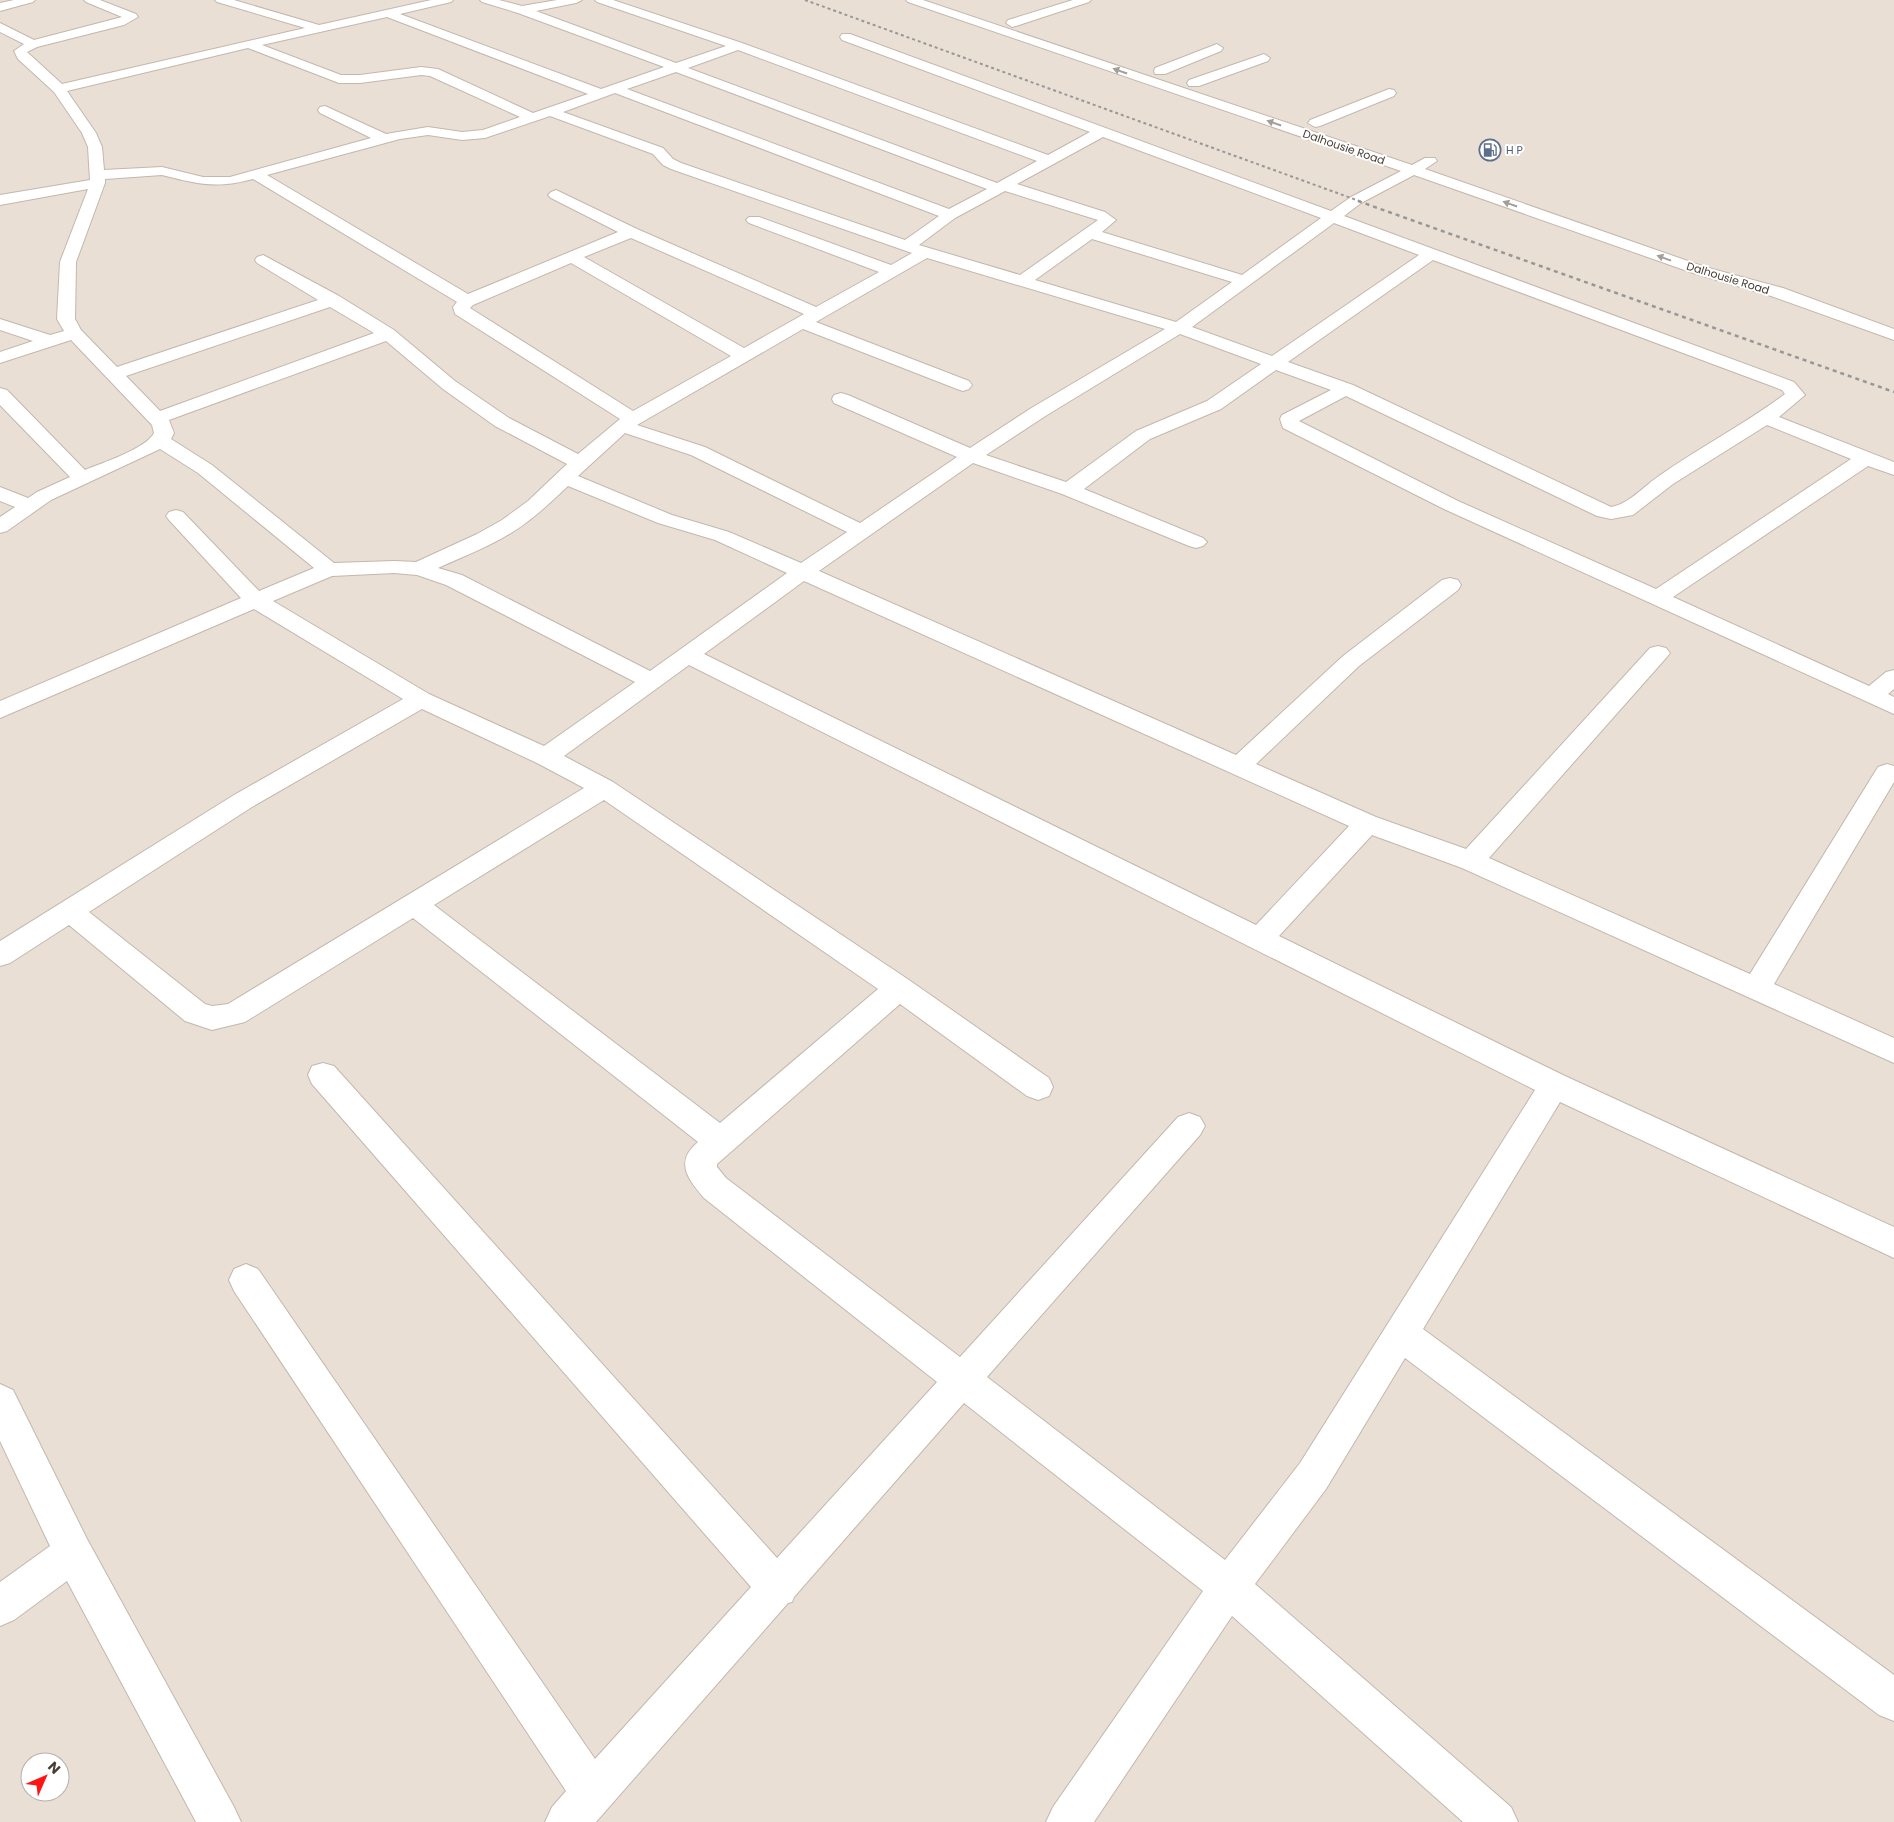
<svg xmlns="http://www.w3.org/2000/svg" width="1894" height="1822" font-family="Poppins,sans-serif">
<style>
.residential{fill:#e9dfd5;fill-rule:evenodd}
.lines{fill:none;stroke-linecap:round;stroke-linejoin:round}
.minor-casing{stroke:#c4b7ac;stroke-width:2}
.minor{fill:#fff;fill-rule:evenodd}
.rail-far1{stroke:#979797;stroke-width:2;stroke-dasharray:3 3;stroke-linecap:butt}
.rail{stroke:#979797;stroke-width:2.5;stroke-dasharray:4 4;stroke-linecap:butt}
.oneway{fill:#a49e9a}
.labels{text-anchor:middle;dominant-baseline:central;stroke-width:4;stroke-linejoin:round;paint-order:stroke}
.far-street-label{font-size:11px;fill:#483e35;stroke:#fff}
.far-service-label{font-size:11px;fill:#4e5e75;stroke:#fff;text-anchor:start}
</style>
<rect width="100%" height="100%" fill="#f4eee7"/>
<path class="residential" d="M0 0H1894V1822H0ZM30 1762H60V1792H30Z"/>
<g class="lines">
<g class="minor-casing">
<path id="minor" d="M14 0H35L33 2 0 11V3Z
M84 0H100L136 14 138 17 124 25 37 47 27 52 62 84 305 28 217 2 215 0H234L319 25 431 0H453L451 2 400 14 601 89 664 67 518 13 482 2 480 0H499L522 6 557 0H582L576 3 536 11 676 63 726 46 597 2 595 0H613L742 43 1048 155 1090 132 842 40 840 37 842 34H850L1331 211 1351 197 1401 171 908 2 906 0H923L1412 165 1425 158H1435L1437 161 1425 169 1705 267 1783 288 1894 329V340L1771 296 1693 273 1414 175 1361 203 1344 216 1794 382 1805 395 1779 417 1894 462V475L1868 466 1673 597 1869 686 1886 672 1894 670V689L1888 694 1894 697V714L1444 509 1283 428 1280 419 1282 415 1331 390 1276 370 1221 409 1150 439 1084 489 1203 538 1207 542 1203 546 1196 548 1189 546 1062 494 973 463 819 571 1236 755 1343 656 1442 580 1450 578 1458 580 1461 585 1458 590 1359 666 1256 764 1376 817 1466 849 1650 648 1658 646 1666 648 1670 653 1666 658 1489 858 1750 974 1878 767 1887 764 1894 766V782L1774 984 1894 1038V1063L1462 868 1372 835 1279 936 1565 1076 1894 1227V1258L1560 1102 1423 1329 1894 1675V1721L1879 1715 1405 1358 1326 1489 1255 1584 1511 1807 1518 1822H1463L1232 1616 1094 1822H1046L1053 1807 1203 1591 964 1403 794 1597 792 1602 788 1603 596 1822H545L552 1807 566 1791 234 1291 229 1280 234 1269 246 1264 258 1269 595 1759 751 1587 312 1084 308 1075 312 1066 323 1063 334 1066 777 1558 937 1382 704 1198C688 1179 674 1162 698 1142L413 918 245 1022 212 1030 185 1021 69 925 10 963 0 966V941L234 795 403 699 254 609 0 718V701L241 598 169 520 166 516 169 512 176 510 183 512 259 591 314 568 198 473 160 449 51 500 7 531 0 533V517L15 507 0 501V487L28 498 37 492 70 477 0 405V388L7 390 85 470C102 463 147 448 154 433L152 425 71 340 0 363V352L33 341 0 330V319L50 335 64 331 57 319 60 262 88 189 0 205V195L90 180 88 147 82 133 54 92 18 59 14 51 24 44 0 32V23L34 40 122 17 86 2ZM387 17 588 94 533 113 438 69 421 67 360 75H341L262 45ZM248 48 339 83H360L421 75 430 76 520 117 483 130 462 132 428 127 386 134 325 106 320 107 318 110 320 113 371 138 230 177H203L162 167 104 170 102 147 96 133 67 91ZM738 50 1037 161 997 183 688 68ZM676 72 987 189 949 209 627 89ZM615 93 939 216 905 240 681 163 673 159 663 148 563 112ZM550 116 653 154 663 165 671 169 912 253 891 265 759 217H749L746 220 749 223 879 272 816 307 637 229 556 190 551 192 548 195 551 198 618 232 468 294 267 175 400 139 428 135 462 140 485 138ZM1103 137 1321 218 1242 275 1102 232 1116 220 1105 212 1017 184ZM162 175C198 184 216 189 253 179L457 302 453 307 455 314 620 419 578 454 509 418 455 381 394 330 339 296 263 255 257 257 255 260 257 263 318 300 117 367 81 330 75 319 76 262 105 183V179ZM1005 191 1098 220 1020 275 919 245 955 218ZM1334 223 1419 255 1272 356 1192 327ZM631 238 804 314 744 348 584 257ZM1092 239 1232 282 1176 322 1035 280ZM927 258 1165 329 1033 407 970 448 848 395 841 393 834 395 832 399 834 403 957 457 860 523 705 447 637 425 803 329 957 389 963 391 969 389 972 385 969 381 816 322ZM1433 260 1769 385 1782 390 1785 394C1745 424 1700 447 1659 476 1644 486 1629 504 1611 507L1353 385 1288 362ZM571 263 731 356 633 411 470 308 473 305ZM330 307 374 333 160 411 126 376ZM1180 334 1261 364 1207 401 1136 431 1066 482 986 455 1047 415ZM386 341 443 389 495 426 567 464 528 501 502 520 477 534 416 562 394 561 334 563 212 465 171 439 174 433 169 420ZM1346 396 1597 516 1611 519 1633 515 1673 484 1767 425 1851 459 1656 589 1458 501 1299 421ZM625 433 691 455 847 532 801 563 729 532 672 515 578 476ZM568 486 658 523 715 540 787 573 650 671 462 575 438 568C469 554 501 542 527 522 542 511 555 498 568 486ZM394 573 417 575 446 585 635 682 544 746 429 694 273 601 332 576ZM804 581 1349 826 1256 925 704 654ZM689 665 1535 1090 1300 1463 1225 1560 987 1377 1200 1135 1205 1126 1200 1117 1189 1113 1178 1117 960 1357 726 1178 717 1167V1164L900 1004 1027 1096 1038 1100 1049 1096 1053 1087 1049 1078 909 980 613 782 564 756ZM422 709 537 763 584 788 228 1004 212 1006 205 1004 89 912 252 807ZM604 800 878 989 720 1123 434 905Z
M1073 0H1091L1089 2 1016 26 1012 27 1006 23 1008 20Z
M1217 44 1223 48 1221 51 1165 74H1155L1154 71 1155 68Z
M1264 54 1270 58 1268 61 1199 86H1189L1187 83 1189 80Z
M1389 89 1394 90 1396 93 1394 96 1320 126 1315 127 1308 123 1310 120Z
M0 1384 13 1390 87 1539 234 1807 241 1822H196L67 1581 14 1620 0 1626V1582L50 1546 0 1441Z"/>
</g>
<use href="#minor" class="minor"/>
<path class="rail-far1" d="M805 0 1362 202"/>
<path class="rail" d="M1358 201 1894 392"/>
</g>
<defs><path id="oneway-solid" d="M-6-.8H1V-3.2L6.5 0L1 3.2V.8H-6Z" transform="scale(1.25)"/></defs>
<g class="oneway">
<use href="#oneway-solid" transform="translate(1120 71) rotate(-161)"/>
<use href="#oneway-solid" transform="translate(1274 123) rotate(-161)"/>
<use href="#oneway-solid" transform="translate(1510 204) rotate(-161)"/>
<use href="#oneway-solid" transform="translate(1664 258) rotate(-160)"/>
</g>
<defs>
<g id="fuel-ring" transform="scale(1.125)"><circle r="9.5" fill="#fff" stroke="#5c6f8a" stroke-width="1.5"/><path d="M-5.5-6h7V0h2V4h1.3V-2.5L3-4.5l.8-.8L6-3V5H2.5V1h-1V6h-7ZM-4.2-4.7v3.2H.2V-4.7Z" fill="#5c6f8a"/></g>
</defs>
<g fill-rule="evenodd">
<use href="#fuel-ring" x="1490" y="150"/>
</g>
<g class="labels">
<g class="far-street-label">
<text transform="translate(1344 147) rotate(19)">Dalhousie Road</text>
<text transform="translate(1728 278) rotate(17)">Dalhousie Road</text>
</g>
<g class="far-service-label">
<text x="1506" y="150">H P</text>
</g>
</g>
<g transform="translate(45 1777) rotate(45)"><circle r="24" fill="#ffffff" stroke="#b6b2ae"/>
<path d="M0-4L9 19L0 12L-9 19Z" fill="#ff1415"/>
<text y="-8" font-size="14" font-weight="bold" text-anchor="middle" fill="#483e35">N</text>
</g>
</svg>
